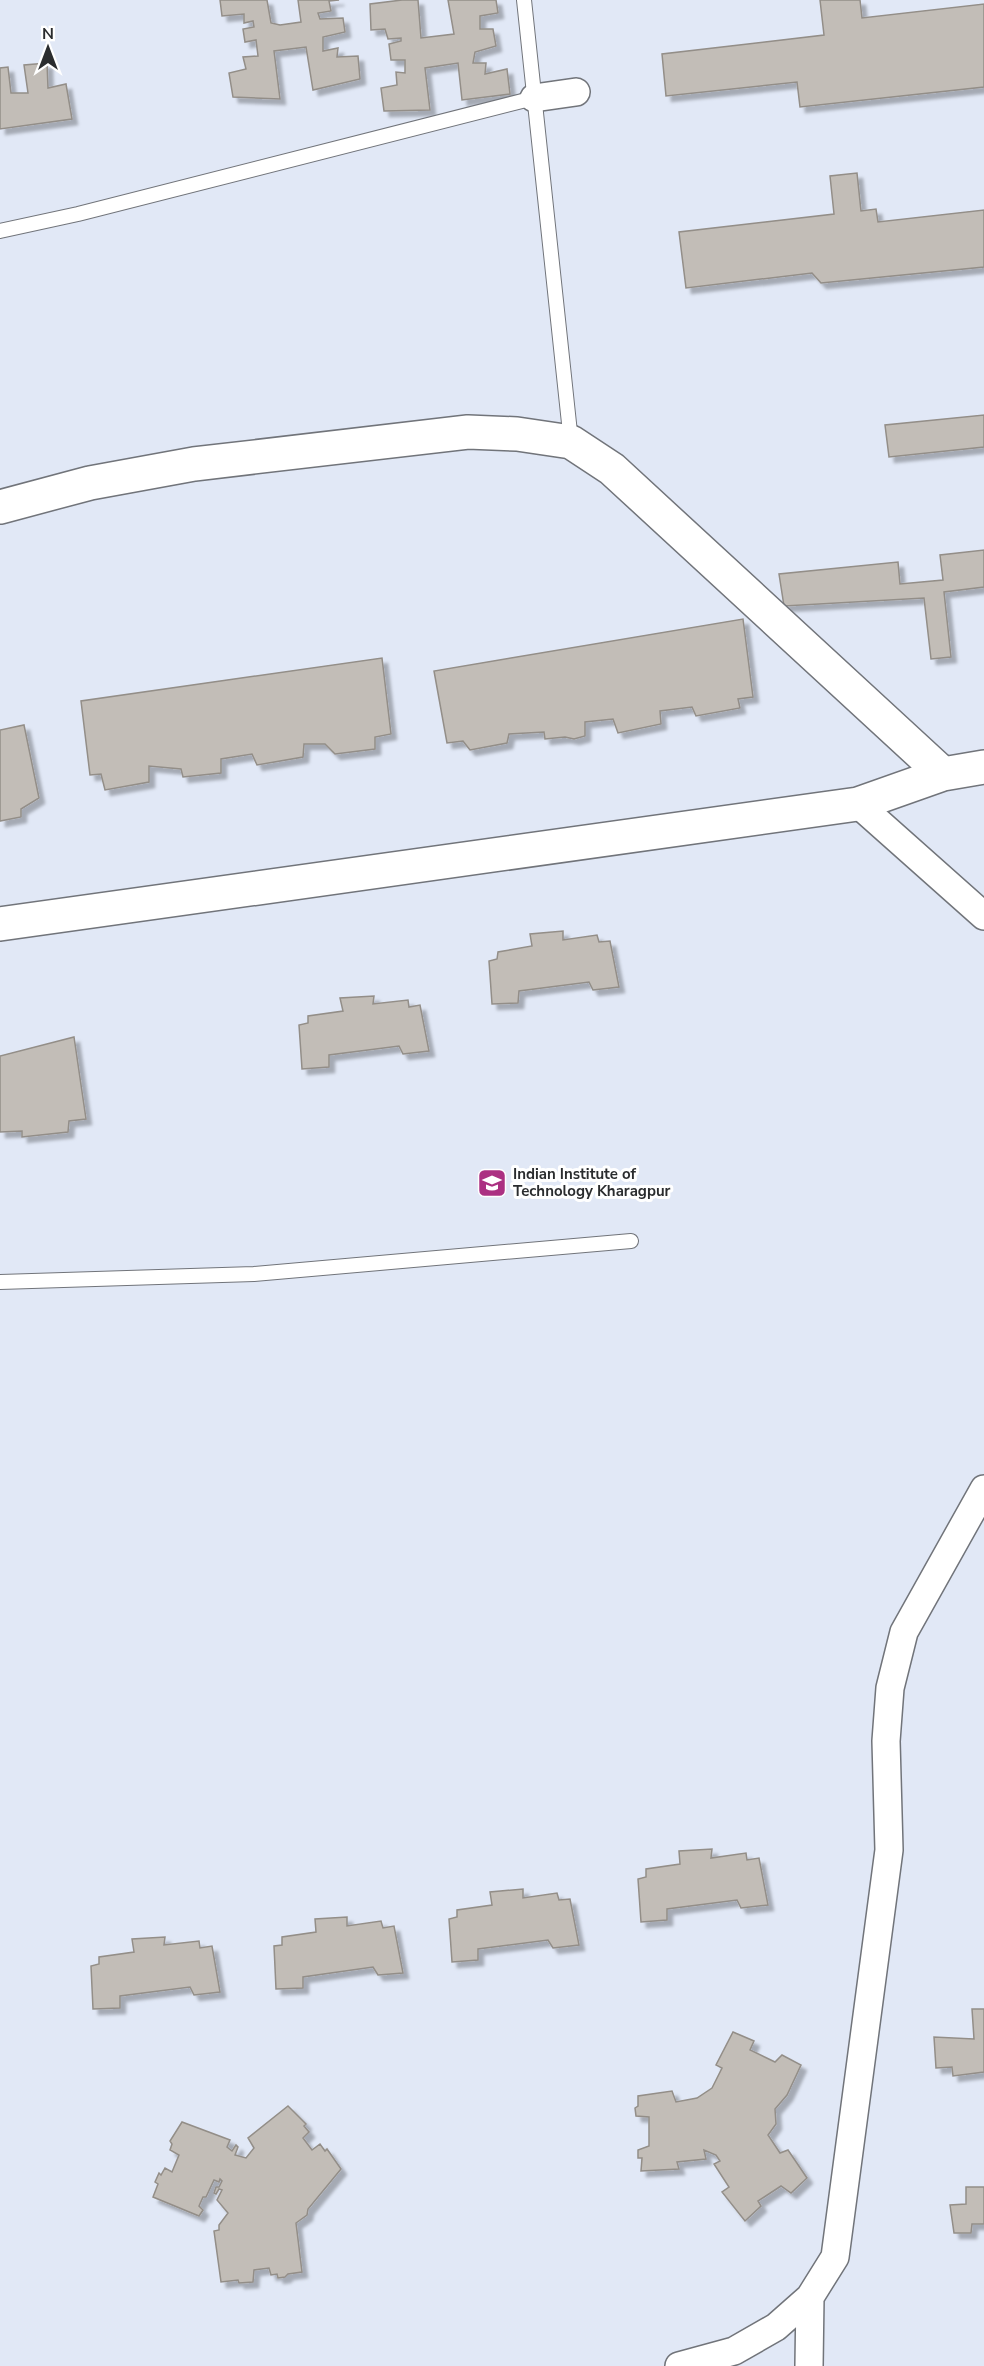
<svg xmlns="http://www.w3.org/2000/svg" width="984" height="2366" font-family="'Nunito Sans',sans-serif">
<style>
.built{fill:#e1e8f6}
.building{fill:#c2bdb7;stroke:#938e88;stroke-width:1.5;filter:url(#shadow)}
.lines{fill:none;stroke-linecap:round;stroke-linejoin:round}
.lane-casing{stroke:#71747a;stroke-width:16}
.street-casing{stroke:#71747a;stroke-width:30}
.secondary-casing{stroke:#71747a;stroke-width:36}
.lane{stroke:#fff;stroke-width:14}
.street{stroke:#fff;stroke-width:27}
.secondary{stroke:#fff;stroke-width:33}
.labels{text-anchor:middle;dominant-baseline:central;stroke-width:6;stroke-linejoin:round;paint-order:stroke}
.poi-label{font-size:15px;font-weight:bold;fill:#2a2c2e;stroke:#fff;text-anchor:start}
</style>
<defs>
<filter id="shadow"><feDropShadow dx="5.5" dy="5.5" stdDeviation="1.5" flood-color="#0004"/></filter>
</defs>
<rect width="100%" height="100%" fill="#eff3fa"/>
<path class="built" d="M0 0H984V2366H0Z"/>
<path class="building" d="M220 0H267L271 23 280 25 301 22 298 0H339L329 1 331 11 318 13 320 19 343 18 345 32 323 37V51L338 48 337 57 358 56 360 79 313 90 306 47 274 51 280 99 233 97 229 73 246 69 243 57 258 56 256 40 245 42 243 29 254 27 253 21 244 23V14L222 16Z
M402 0H418L421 38 454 34 448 0H496L498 13 480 16V29H493L496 46 475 52 473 63H486L485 74 507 69 510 94 462 100 458 63 425 68 430 110 384 111 381 88 397 85 396 72 405 73V60H391L389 44 401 41V38L388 39 385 29 371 30 370 4Z
M820 0H860L862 18 984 4V87L800 107 797 82 666 96 662 54 824 35Z
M47 63 48 88 66 84 72 119 0 129V68L8 67 11 93H28L24 65Z
M857 173 861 211 876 209 878 222 984 210V267L821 283 812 273 686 288 679 232 834 214 830 176Z
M984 415V447L889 457 885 425Z
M984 550V587L944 592 951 657 931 659 924 598 784 606 779 574 898 562 900 584 943 580 940 555Z
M743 619 753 697 738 699 740 708 696 716 692 707 660 711 661 724 618 733 613 719 585 722V736L574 739 565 737 545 739 544 732 509 734 507 743 470 750 463 741 447 743 434 671Z
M382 658 391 734 375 737V749L335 754 325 744H304L303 757 257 765 252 754 221 759V773L183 777 181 769 149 766V782L105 790 101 774 90 775 81 701Z
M24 725 39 798 21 809V817L0 821V730Z
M563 931V940L597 935 599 942 610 941 619 987 593 990 589 982 519 991 518 1003 492 1004 489 961 497 959 498 952 532 946 530 934Z
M374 996 373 1004 408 1000 409 1007 420 1005 429 1051 403 1054 399 1046 329 1055V1067L302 1069 299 1025 308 1023V1016L343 1011 340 998Z
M74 1037 86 1119 69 1121 68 1132 22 1137V1131L0 1132V1056Z
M712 1849 711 1858 746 1853 747 1860 759 1858 768 1905 741 1908 737 1900 667 1909V1920L641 1922 638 1879 646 1877V1869L680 1864 679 1851Z
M523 1889V1898L557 1893 559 1900 570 1899 579 1945 553 1948 548 1940 478 1949V1960L452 1962 449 1919 457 1917V1910L492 1905 490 1892Z
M347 1917V1926L381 1921 383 1928 394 1926 403 1973 378 1975 373 1967 303 1977V1988L276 1989 274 1946 282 1945V1937L316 1932 315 1919Z
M165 1937 164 1945 199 1941 200 1948 212 1946 220 1992 194 1995 190 1987 120 1996V2008L93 2009 91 1966 99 1964V1957L134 1952 132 1939Z
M972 2009H984V2072L953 2076 952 2067 936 2068 934 2037 974 2039Z
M733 2032 754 2041 750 2050 775 2062 782 2055 801 2065 787 2095 775 2109 776 2124 768 2135 780 2153 788 2150 807 2178 791 2193 781 2186 758 2201 761 2206 745 2221 722 2192 729 2187 714 2164 720 2161 716 2155 704 2150 706 2159 677 2162 679 2169 641 2171 642 2158H638V2150L649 2146V2117L636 2116 635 2108 638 2106V2096L672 2091 676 2102 697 2098 712 2088 722 2068 716 2065Z
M288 2106 306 2124 304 2126 309 2132 303 2138 312 2150 320 2144 325 2151 327 2149 341 2169 308 2209 307 2215 296 2223 302 2272 288 2274 285 2277 278 2278 277 2274 271 2275 269 2268 254 2270 253 2282 239 2283 238 2280 221 2282 214 2231 219 2230V2225L228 2213 217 2200 222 2190 219 2189 216 2194 214 2193 216 2187H219L222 2181 220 2179 219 2182 214 2180 206 2197H203L199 2206 203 2210 199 2216 153 2197 158 2184 155 2182 159 2173 161 2175 165 2168 172 2172 179 2155 170 2150 172 2144 170 2141 182 2122 230 2140 227 2147 232 2151 236 2145 238 2147 235 2155 246 2158 254 2148 248 2138Z
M966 2187H984V2224H972L971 2233H954L950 2205 966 2204Z"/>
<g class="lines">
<g class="lane-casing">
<path id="lane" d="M524 0 571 442
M0 231 78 214 534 98
M0 1282 254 1274 631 1241"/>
</g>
<g class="street-casing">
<path id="street" d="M534 98 576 92
M858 804 984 916
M679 2366 734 2351 776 2327 810 2297 835 2257 889 1850 886 1741 890 1688 904 1632 984 1489
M809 2366 810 2297"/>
</g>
<g class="secondary-casing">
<path id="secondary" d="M0 507 90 483 194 464 468 432 517 434 571 442 612 469 943 774
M0 924 858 804 943 774 984 767"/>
</g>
<use href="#lane" class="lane"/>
<use href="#street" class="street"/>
<use href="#secondary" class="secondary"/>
</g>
<defs>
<g id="university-square" transform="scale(1.5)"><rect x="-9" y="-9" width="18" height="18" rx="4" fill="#ab3082" stroke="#fff"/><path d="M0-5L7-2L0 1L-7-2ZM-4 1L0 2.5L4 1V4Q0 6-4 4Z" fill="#fff"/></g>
</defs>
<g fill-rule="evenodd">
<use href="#university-square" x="492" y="1183"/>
</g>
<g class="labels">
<g class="poi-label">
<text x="513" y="1174">Indian Institute of<tspan x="513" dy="17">Technology Kharagpur</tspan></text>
</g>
</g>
<g transform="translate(48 48)" stroke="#ffffff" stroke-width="4.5" paint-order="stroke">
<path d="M0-4.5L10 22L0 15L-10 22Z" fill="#2a2c2e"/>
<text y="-9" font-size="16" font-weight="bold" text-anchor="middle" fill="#2a2c2e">N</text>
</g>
</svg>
